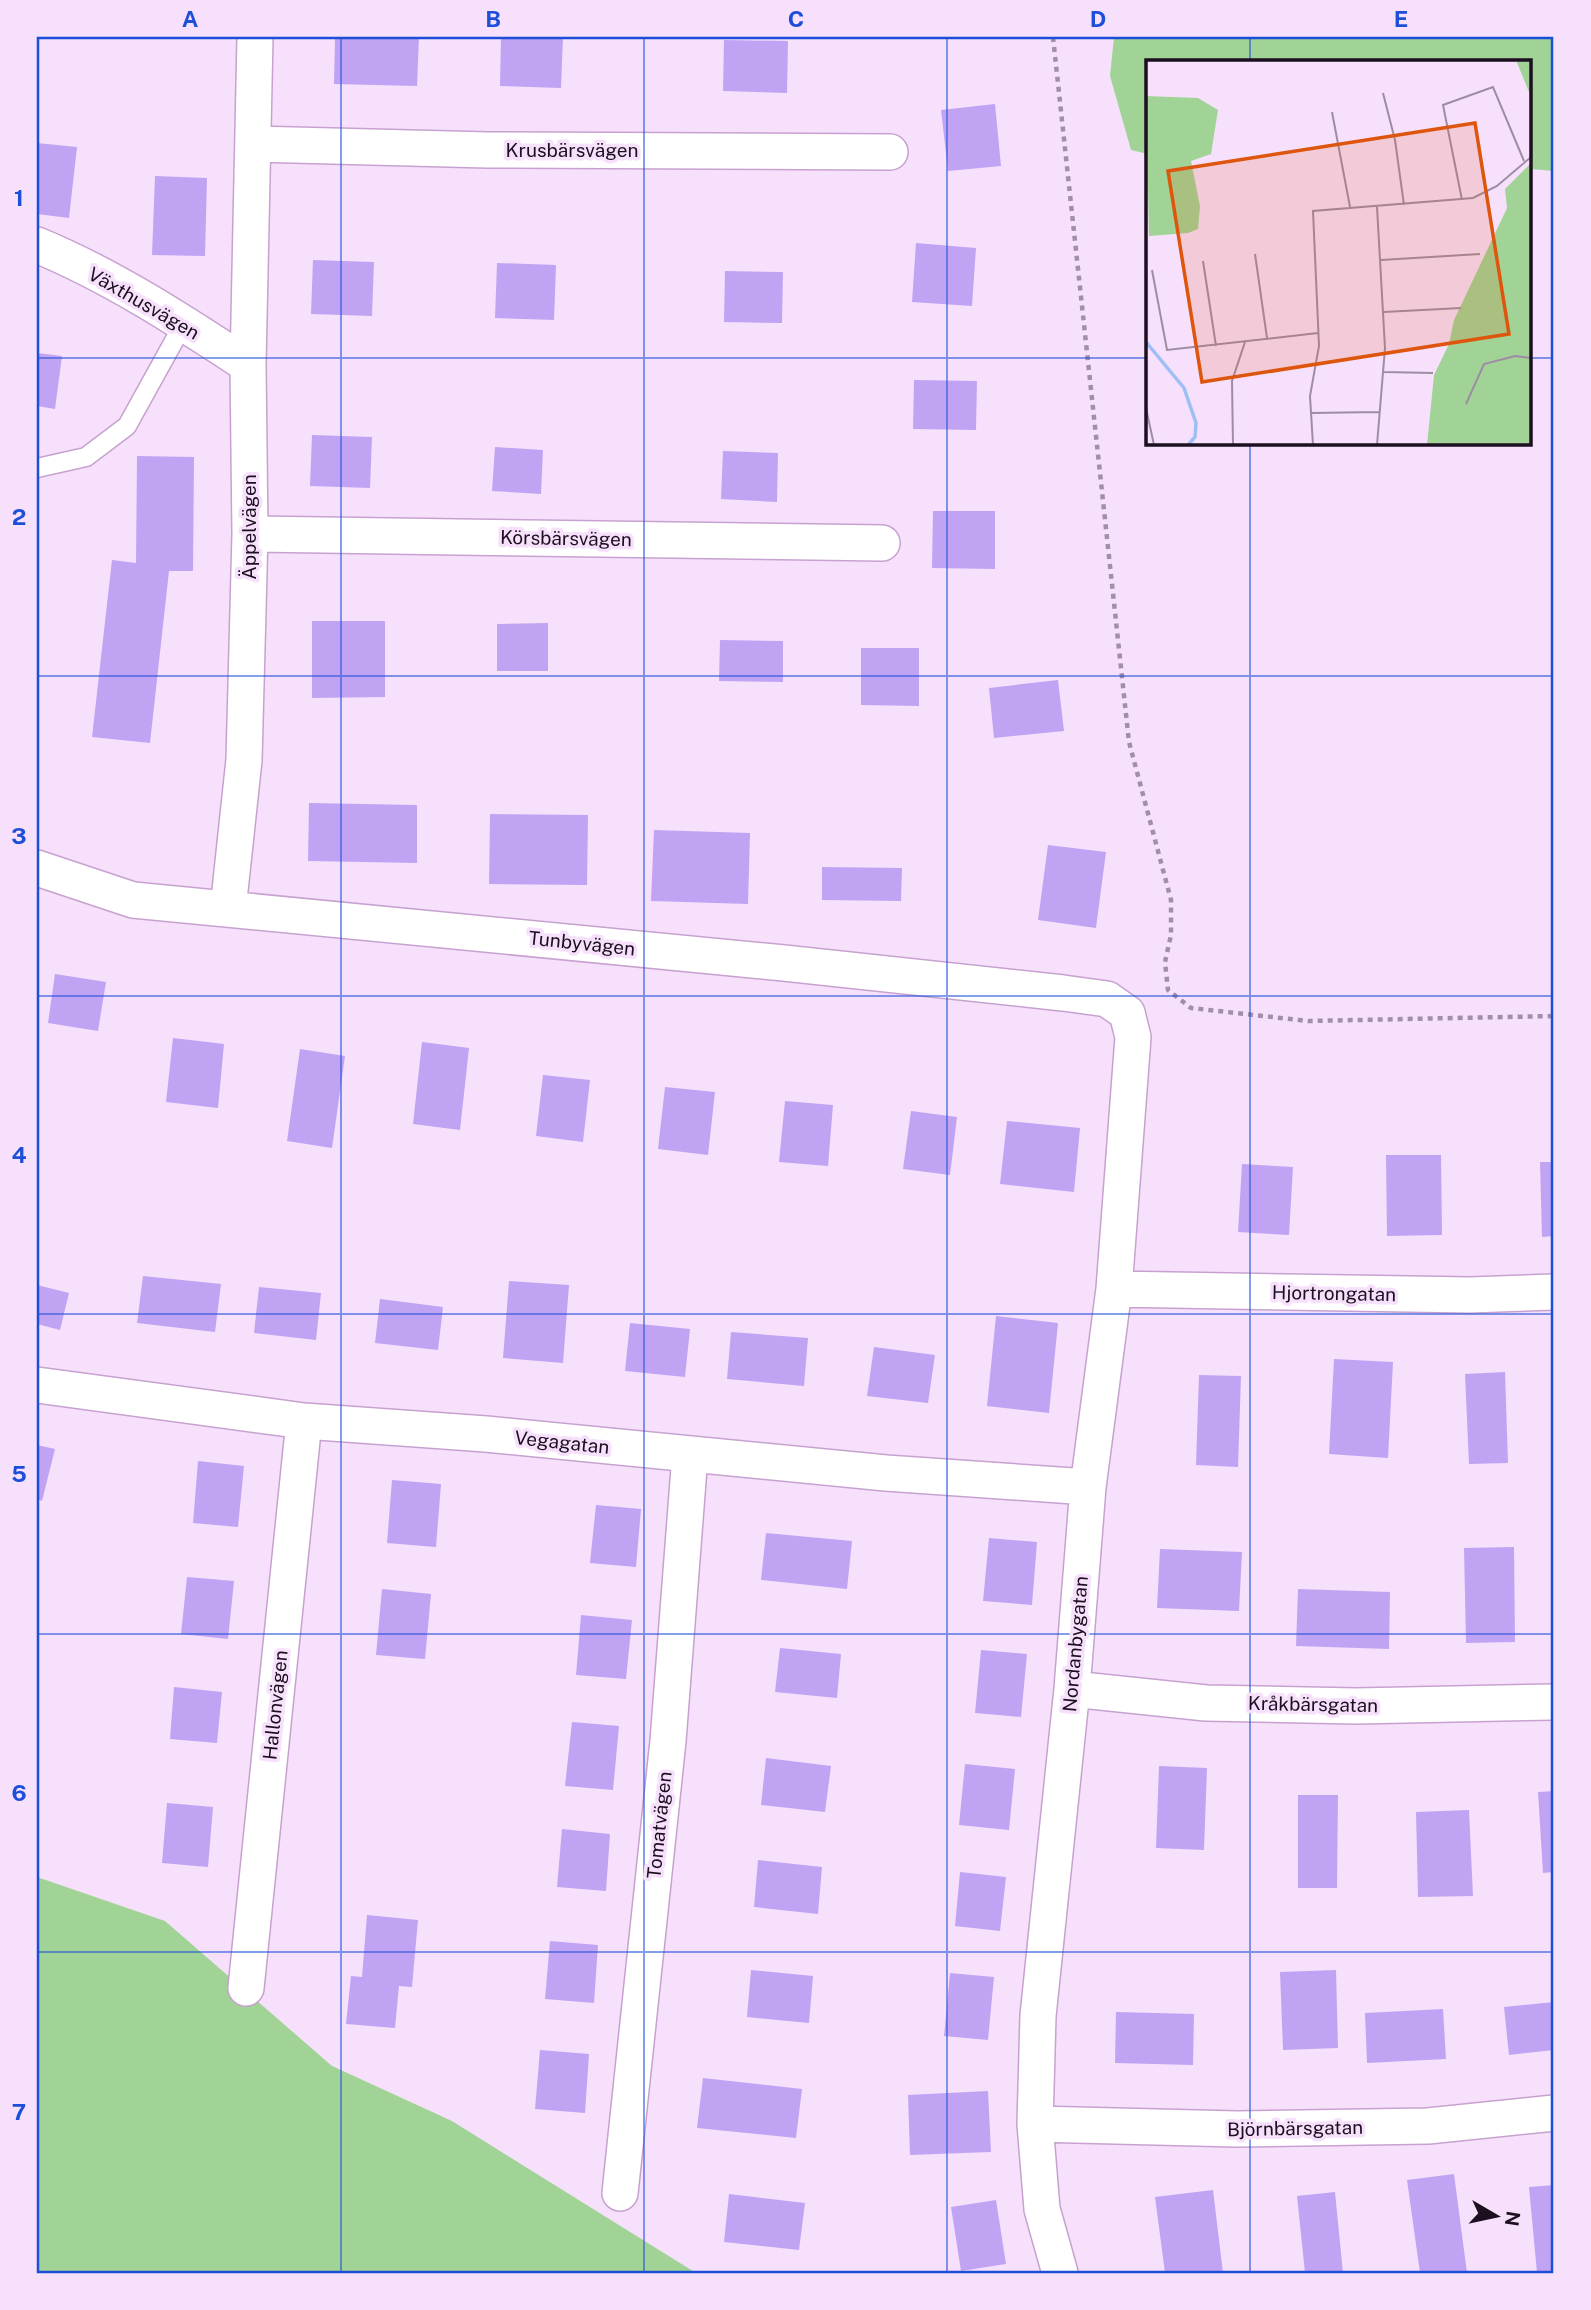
<svg xmlns="http://www.w3.org/2000/svg" width="1591" height="2310" font-family="'Public Sans',sans-serif">
<style>
.green{fill:#a1d396}
.building{fill:#c0a4f3}
.lines{fill:none;stroke-linecap:round;stroke-linejoin:round}
.lane-casing{stroke:#c7a2cf;stroke-width:21}
.street-casing{stroke:#c7a2cf;stroke-width:38}
.path{stroke:#a28fa7;stroke-width:4.5;stroke-dasharray:5 5;stroke-linecap:butt}
.lane{stroke:#fff;stroke-width:18}
.street{stroke:#fff;stroke-width:35}
.grid{fill:none;stroke:#1d4ed8;stroke-width:2;stroke-opacity:0.55}
.labels{text-anchor:middle;dominant-baseline:central;stroke-width:7;stroke-linejoin:round;paint-order:stroke}
.street-label{font-size:19px;fill:#1c0f1f;stroke:#f7e0fc}
.inset-river{fill:none;stroke:#9ebff5;stroke-width:3.5}
.inset-road{fill:none;stroke:#9f8ca4;stroke-width:2}
.view{fill:#de550d;fill-opacity:0.15;stroke:#de550d;stroke-width:3.5}
.inset-edge{fill:none;stroke:#1c0f1f;stroke-width:3.5}
.neatline{fill:none;stroke:#1d4ed8;stroke-width:2.5}
.grid-label{font-size:23px;text-anchor:middle;font-weight:bold;fill:#1d4ed8}
</style>
<rect width="100%" height="100%" fill="#f7e0fc"/>
<path class="green" d="M1114 37H1554V171L1530 169V61H1148V154L1131 150 1110 76Z
M37 1877 165 1921 332 2066 452 2121 696 2273H37Z"/>
<path class="building" d="M335 37H419L417 86 334 84Z
M501 37H563L561 88 500 86Z
M724 40 788 41 787 93 723 91Z
M995 104 1001 166 948 171 941 110Z
M37 143 77 147 69 218 37 214Z
M155 176 207 178 205 256 152 255Z
M916 243 976 248 972 306 912 302Z
M313 260 374 262 372 316 311 314Z
M497 263 556 265 554 320 495 318Z
M725 271 783 272 782 323 724 322Z
M37 353 62 356 55 409 37 406Z
M914 380 977 381 976 430 913 429Z
M312 435 372 437 370 488 310 486Z
M495 447 543 450 541 494 492 491Z
M723 451 778 453 777 502 721 499Z
M137 456 194 457 193 571H169L150 743 92 737 112 560 136 563Z
M933 511H995V569L932 568Z
M312 621H385V697L312 698Z
M548 623V671H497V624Z
M720 640 783 641V682L719 681Z
M861 648H919V706L861 705Z
M1058 680 1064 731 994 738 989 688Z
M309 803 417 805V863L308 861Z
M490 814 588 815 587 885 489 884Z
M654 830 750 833 748 904 651 901Z
M1048 845 1106 852 1096 928 1038 920Z
M822 867 902 868 901 901 822 900Z
M55 974 106 982 98 1031 48 1023Z
M173 1038 224 1044 218 1108 166 1102Z
M422 1042 469 1048 460 1130 413 1124Z
M300 1049 345 1056 332 1148 287 1141Z
M543 1075 590 1080 583 1142 536 1136Z
M665 1087 715 1092 708 1155 658 1149Z
M785 1101 833 1105 828 1166 779 1162Z
M911 1111 957 1117 950 1175 903 1169Z
M1007 1121 1080 1128 1074 1192 1000 1184Z
M1386 1155H1441L1442 1235 1387 1236Z
M1540 1162H1554V1236L1542 1237Z
M1242 1164 1293 1167 1289 1235 1238 1232Z
M143 1276 221 1284 215 1332 137 1323Z
M509 1281 569 1285 563 1363 503 1358Z
M37 1285 69 1293 60 1330 37 1324Z
M259 1287 321 1293 316 1340 254 1333Z
M380 1299 443 1307 438 1350 375 1343Z
M996 1316 1058 1323 1049 1413 987 1406Z
M630 1323 690 1329 685 1377 625 1371Z
M731 1332 808 1338 804 1386 727 1379Z
M874 1347 935 1355 928 1403 867 1396Z
M1334 1359 1393 1362 1388 1458 1329 1454Z
M1505 1372 1508 1463 1469 1464 1465 1374Z
M1199 1375 1241 1376 1238 1467 1196 1465Z
M37 1445 55 1449 42 1501 37 1499Z
M198 1461 244 1466 238 1527 193 1523Z
M392 1480 441 1484 436 1547 387 1543Z
M596 1505 641 1509 636 1567 590 1563Z
M766 1533 852 1541 847 1589 761 1580Z
M989 1538 1037 1542 1032 1605 983 1601Z
M1514 1547 1515 1642 1466 1643 1464 1548Z
M1160 1549 1242 1552 1239 1611 1157 1608Z
M187 1577 234 1581 228 1639 181 1634Z
M382 1589 431 1594 425 1659 376 1655Z
M1298 1589 1390 1592 1389 1649 1296 1646Z
M581 1615 632 1620 626 1679 576 1675Z
M780 1648 841 1654 837 1698 775 1692Z
M981 1650 1027 1654 1021 1717 975 1713Z
M174 1687 222 1692 217 1743 170 1739Z
M572 1722 619 1726 613 1790 565 1786Z
M766 1758 831 1766 825 1812 761 1805Z
M965 1764 1015 1769 1009 1830 959 1825Z
M1159 1766 1207 1768 1204 1850 1156 1848Z
M1554 1791V1872L1543 1873 1538 1792Z
M1298 1795H1338L1337 1888H1298Z
M167 1803 213 1807 208 1867 162 1863Z
M1469 1810 1473 1896 1418 1897 1416 1812Z
M562 1829 610 1834 606 1891 557 1887Z
M758 1860 822 1867 818 1914 754 1907Z
M960 1872 1006 1877 1000 1931 955 1926Z
M367 1915 418 1920 412 1987 399 1986 395 2028 346 2024 351 1976 362 1977Z
M550 1941 598 1945 594 2003 545 1999Z
M751 1970 813 1976 809 2023 747 2017Z
M1336 1970 1338 2048 1283 2050 1280 1972Z
M950 1973 994 1977 988 2040 944 2036Z
M1554 2002V2050L1509 2055 1504 2007Z
M1443 2009 1446 2059 1367 2063 1365 2013Z
M1116 2012 1194 2014 1193 2065 1115 2063Z
M540 2050 589 2054 585 2113 535 2109Z
M703 2078 802 2089 796 2138 697 2128Z
M988 2091 991 2152 910 2155 908 2095Z
M1454 2174 1467 2273H1420L1407 2180Z
M1554 2185V2273H1537L1529 2187Z
M1213 2190 1223 2273H1165L1155 2197Z
M1335 2192 1343 2273H1305L1297 2196Z
M729 2194 805 2203 799 2250 724 2242Z
M996 2200 1006 2264 961 2271 951 2207Z"/>
<g class="lines">
<g class="lane-casing">
<path id="lane" d="M37 468 86 457 127 426 184 323"/>
</g>
<g class="street-casing">
<path id="street" d="M254 144 488 150 890 152
M37 245C112 276 181 321 248 365
M250 534 882 543
M37 868 133 900 784 963 1063 993 1107 999 1127 1013 1133 1037 1114 1289 1088 1487 1072 1689 1038 2016 1035 2124 1042 2209 1060 2273
M228 909 244 760 250 534 248 365 255 37
M1114 1289 1470 1295 1554 1292
M37 1385 304 1421 486 1434 886 1473 1088 1487
M1072 1689 1206 1703 1356 1706 1554 1702
M246 1988 304 1421
M1035 2124 1237 2129 1428 2126 1554 2113
M620 2193 668 1741 690 1455"/>
</g>
<path class="path" d="M1053 37 1129 742 1171 900V935L1165 962 1168 990 1191 1008 1308 1021 1554 1016"/>
<use href="#lane" class="lane"/>
<use href="#street" class="street"/>
</g>
<path class="grid" d="M341 37V2273M644 37V2273M947 37V2273M1250 37V61M37 358H1148M1530 358H1554M1250 443V2273M37 676H1554M37 996H1554M37 1314H1554M37 1634H1554M37 1952H1554"/>
<g class="labels">
<g class="street-label">
<text x="572" y="150">Krusbärsvägen</text>
<text transform="translate(144 303) rotate(30)">Växthusvägen</text>
<text transform="translate(249 527) rotate(-90)">Äppelvägen</text>
<text transform="translate(566 538) rotate(1)">Körsbärsvägen</text>
<text transform="translate(582 943) rotate(6)">Tunbyvägen</text>
<text transform="translate(1334 1293) rotate(1)">Hjortrongatan</text>
<text transform="translate(562 1442) rotate(6)">Vegagatan</text>
<text transform="translate(1075 1644) rotate(-85)">Nordanbygatan</text>
<text transform="translate(1313 1704) rotate(1)">Kråkbärsgatan</text>
<text transform="translate(275 1705) rotate(-84)">Hallonvägen</text>
<text transform="translate(659 1825) rotate(-84)">Tomatvägen</text>
<text transform="translate(1295 2128) rotate(-1)">Björnbärsgatan</text>
</g>
</g>
<g transform="translate(1146 60)">
<rect width="385" height="385" fill="#f7e0fc"/>
<path d="M370 0H385V37ZM0 36 52 38 72 50 65 94 45 101 54 146 52 169 42 173 3 176ZM385 103V385H281L288 315 303 284 308 260 361 148 359 129Z" fill="#a1d396"/>
<path class="inset-river" d="M0 282 38 328 50 363 49 377 42 385"/>
<path class="inset-road" d="M237 33 249 80 258 145M186 52 204 147M316 140 297 45 347 27 378 101M231 147 239 288 231 385M109 194 121 278M235 200 334 194M57 201 70 286M6 210 21 290 172 273M238 252 315 248M238 312 287 313M320 344 338 304 369 296 385 298M0 348 8 385M165 353 233 352M87 385 86 321 99 282M167 385 164 336 173 286 167 151 327 138 351 126 385 97"/>
<path class="view" d="M329 63 363 274 56 322 22 111Z"/>
<rect width="385" height="385" class="inset-edge"/>
</g>
<rect width="1591" height="2310" fill="none" stroke="#f7e0fc" stroke-width="77"/>
<g transform="translate(1496 2216) rotate(99)" stroke="#f7e0fc" stroke-width="5" paint-order="stroke">
<path d="M0-5L12 26L0 18L-12 26Z" fill="#1c0f1f"/>
<text y="-10" font-size="19" font-weight="bold" text-anchor="middle" fill="#1c0f1f">N</text>
</g>
<rect x="38" y="38" width="1514" height="2234" class="neatline"/>
<g class="grid-label">
<text x="190" y="27">A</text>
<text x="493" y="27">B</text>
<text x="796" y="27">C</text>
<text x="1098" y="27">D</text>
<text x="1401" y="27">E</text>
<text x="19" y="206">1</text>
<text x="19" y="525">2</text>
<text x="19" y="844">3</text>
<text x="19" y="1163">4</text>
<text x="19" y="1482">5</text>
<text x="19" y="1801">6</text>
<text x="19" y="2120">7</text>
</g>
</svg>
